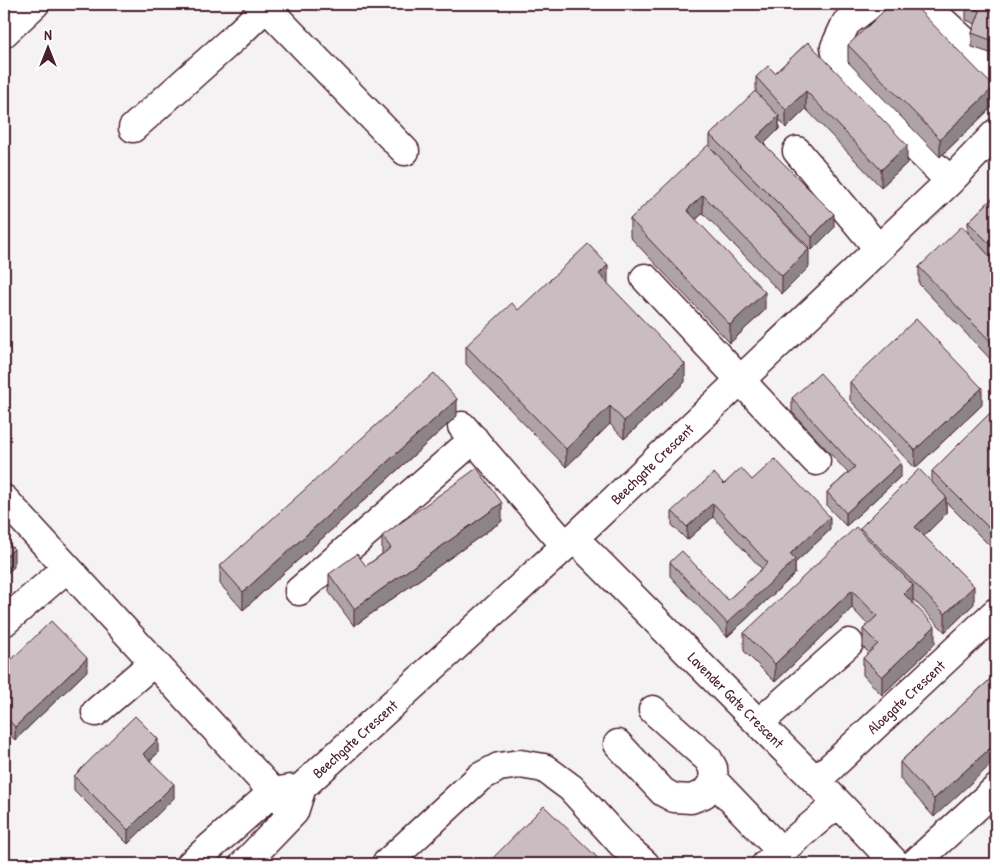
<svg xmlns="http://www.w3.org/2000/svg" width="1000" height="868" font-family="'Patrick Hand',sans-serif">
<style>
.lines{fill:none;stroke-linecap:round;stroke-linejoin:round}
.minor-casing{stroke:#4a1f2b;stroke-width:31}
.minor{stroke:#fff;stroke-width:28}
.wall{fill:#aea3a6;stroke:#4a1f2b}
.shaded-wall{fill:#8d8487;stroke:#4a1f2b}
.building{fill:#cabdc1;stroke:#4a1f2b}
.labels{text-anchor:middle;dominant-baseline:central;stroke-width:4.5;stroke-linejoin:round;paint-order:stroke}
.street-label{font-size:15px;fill:#4a1f2b;stroke:#fff}
</style>
<rect width="100%" height="100%" fill="#f4f2f2"/>
<filter id="ink" filterUnits="userSpaceOnUse"><feTurbulence type="fractalNoise" baseFrequency=".02" numOctaves="2"/><feDisplacementMap in="SourceGraphic" scale="10" xChannelSelector="R" yChannelSelector="G"/><feConvolveMatrix kernelMatrix="1 2 1 2 8 2 1 2 1" color-interpolation-filters="sRGB"/></filter>
<g filter="url(#ink)">
<g class="lines">
<g class="minor-casing">
<path id="minor" d="M263 4 405 151
M871 4 846 23 835 47 838 63 848 81 950 181
M922 4 926 6 996 70
M4 33 35 4
M133 128 236 36 265 8
M797 151 878 248
M645 278 816 461
M462 426 566 546
M4 499 273 792 294 812
M574 538 838 803 896 864
M299 591 474 439
M4 622 67 568
M96 712 154 662
M759 723 849 643
M618 744 663 792 674 798 691 799 704 794 714 781 713 768 708 759 653 710
M714 781 781 851
M816 781 996 612
M191 864 273 792 291 789
M244 864 294 812 302 787 574 538 950 181 996 133
M386 864 480 777 499 767 520 764 544 768 571 788 622 844 645 864
M766 864 838 803
M914 864 996 789"/>
</g>
<use href="#minor" class="minor"/>
</g>
<path class="wall" d="M996 4V55L972 47V33L976 24 966 20V6Z
M808 42 907 163 881 187 806 109 786 128 779 119V129L764 144 834 228 812 250 755 194 809 267 782 294 703 213 696 220 765 310 730 343 630 237V219L710 148V135L756 93V77L775 73Z
M848 45 994 105 940 157 848 62Z
M996 195V365L919 284V267L968 234V222Z
M608 283V284L685 382 624 439 610 424 566 467 466 364V346L518 310Z
M850 382 982 405 915 468 850 400Z
M792 398 901 476 846 526 827 506V492L848 473 792 412Z
M996 407V552L946 502V514L924 536 974 604 945 632 913 599 912 603 935 644 882 695 863 675V658L869 653 863 647V629L868 625 852 608 775 682 744 651V633L860 531V528L932 483V471Z
M457 416 243 610 220 584V566Z
M752 480 830 530 795 563V574L727 637 670 576V562L728 600 762 569 713 517 687 540 672 525V511L724 484Z
M502 521 354 626 329 592V574L366 566 382 554V536Z
M4 667 87 671 15 740 4 728Z
M996 674 934 817 900 779V762Z
M158 753 150 760 174 798 128 844 74 790V776Z"/>
<path class="shaded-wall" d="M994 87V105L940 157V139Z
M806 91V109L786 128V110Z
M779 116V129L757 151V137Z
M907 145V163L881 187V170Z
M703 195V213L687 228V210Z
M834 214V228L812 250V237Z
M809 249V267L782 294V276Z
M608 265V283L599 292V274Z
M765 292V310L730 343V325Z
M685 364V382L624 439V421Z
M982 388V405L915 468V450Z
M457 399V416L243 610V592Z
M610 406V424L566 467V449Z
M996 461V479L989 468Z
M901 463V476L846 526V513Z
M946 497V514L915 545V527Z
M502 503V521L354 626V609Z
M713 503V517L687 540V527Z
M830 517V530L795 563V574L727 637V623L790 554Z
M14 549V567L4 576V559Z
M913 585V603L904 594Z
M974 586V604L945 632V614Z
M852 590V608L775 682V664Z
M935 626V644L882 695V677Z
M87 658V671L15 740V727Z
M158 739V753L143 767V754Z
M996 743V760L934 817V799Z
M174 784V798L128 844V830Z"/>
<path class="building" d="M891 4H913L994 87 940 139 848 45Z
M966 4H996V42L972 33 980 11 966 6Z
M808 42 907 145 881 170 806 91 786 110 756 77 768 66 775 73Z
M755 91 779 116 757 137 834 214 812 237 710 135Z
M708 145 809 249 782 276 703 195 687 210 765 292 730 325 630 219Z
M996 195V250L968 222Z
M962 226 996 263V347L919 267Z
M588 244 608 265 599 274 685 364 624 421 610 406 566 449 466 346 512 303 518 310Z
M916 319 982 388 915 450 850 382Z
M434 373 457 399 243 592 220 566Z
M820 373 901 463 846 513 827 492 855 467 792 398Z
M996 407V461L989 468 996 476V535L932 471Z
M775 459 830 517 790 554 795 560 727 623 670 562 682 551 728 600 768 563 713 503 687 527 672 511 714 473 724 484 741 468 752 480Z
M477 468 502 503 354 609 329 574 357 554 366 566 391 548 382 536Z
M919 469 946 497 915 527 974 586 945 614 860 528Z
M856 527 913 585 904 594 935 626 882 677 863 658 878 644 863 629 877 616 852 590 775 664 744 633Z
M4 539 14 549 4 559Z
M51 621 87 658 15 727 4 715V667Z
M996 674V743L934 799 900 762Z
M135 716 158 739 143 754 174 784 128 830 74 776Z
M544 806 604 864H487Z
M996 859V864H991Z"/>
</g>
<g class="labels">
<g class="street-label">
<text transform="translate(652 464) rotate(-44)">Beechgate Crescent</text>
<text transform="translate(906 697) rotate(-43)">Aloegate Crescent</text>
<text transform="translate(736 700) rotate(45)">Lavender Gate Crescent</text>
<text transform="translate(355 739) rotate(-42)">Beechgate Crescent</text>
</g>
</g>
<rect width="1000" height="868" fill="none" stroke="#fff" stroke-width="20"/>
<rect x="10" y="10" width="980" height="848" fill="none" stroke="#4a1f2b" stroke-width="2" filter="url(#ink)"/>
<g transform="translate(48 48)" stroke="#ffffff" stroke-width="4" paint-order="stroke">
<path d="M0-4L9 19L0 12L-9 19Z" fill="#4a1f2b"/>
<text y="-8" font-size="14" font-weight="bold" text-anchor="middle" fill="#4a1f2b">N</text>
</g>
</svg>
